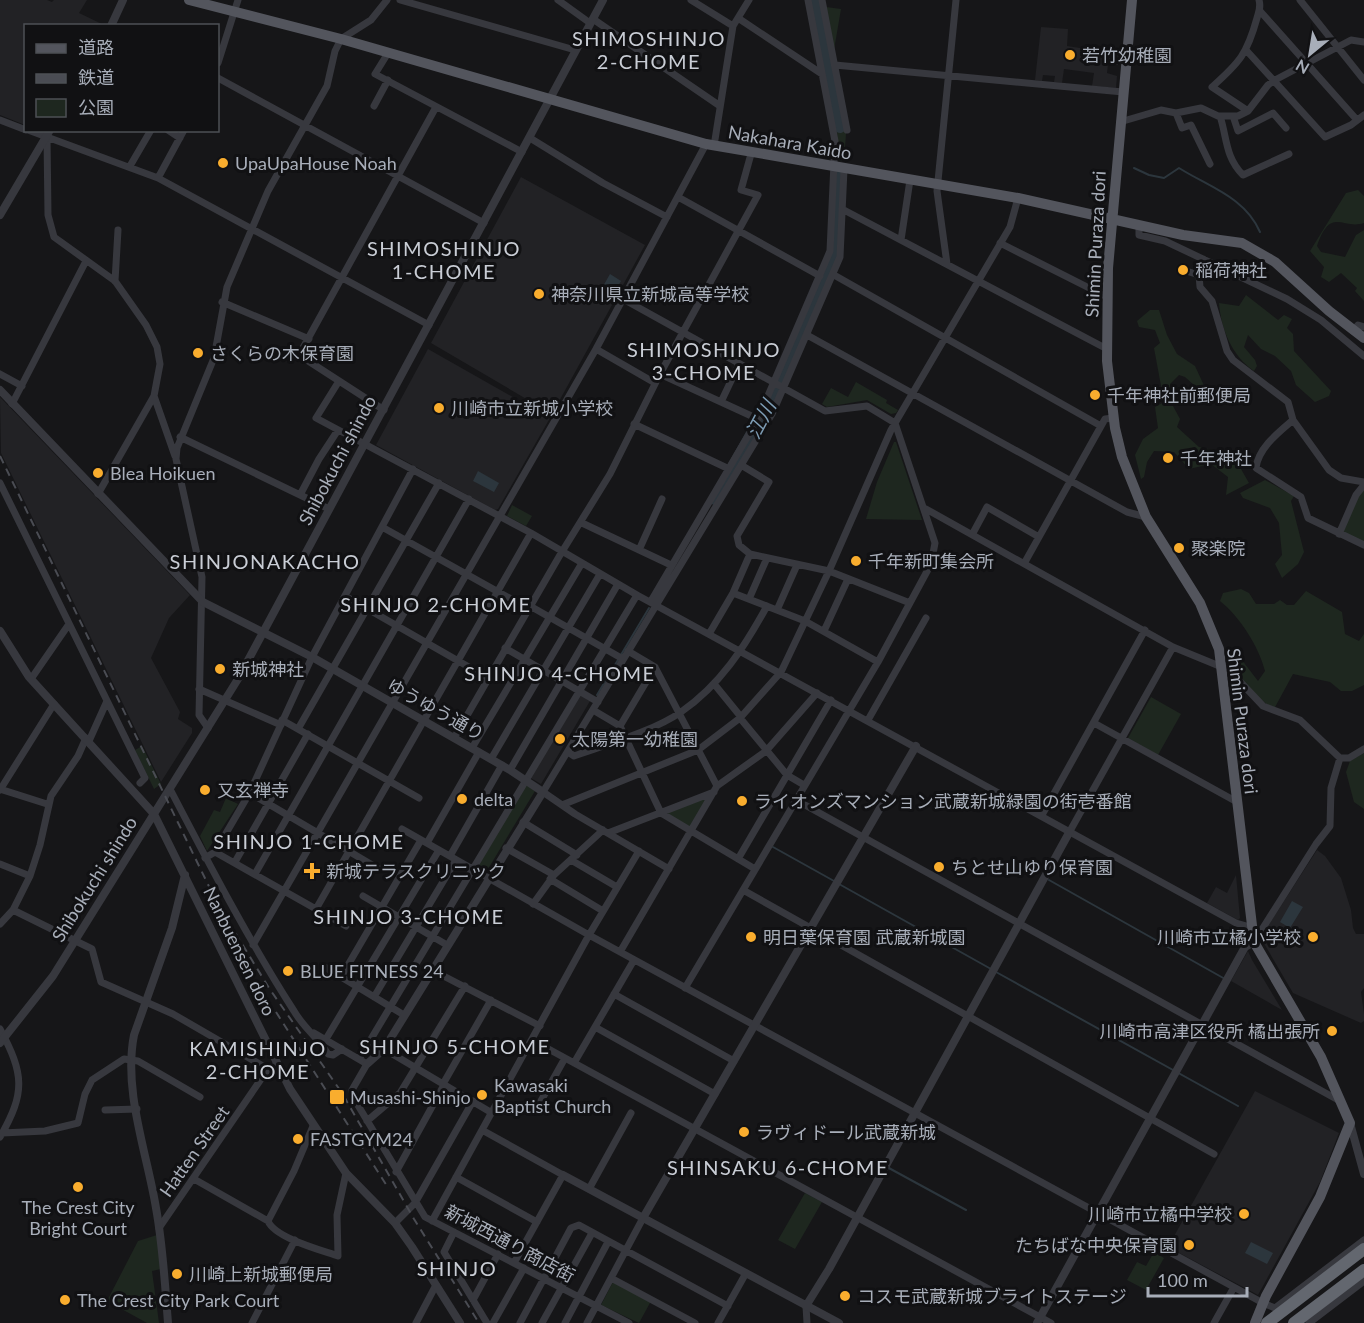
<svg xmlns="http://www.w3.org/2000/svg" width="1364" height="1323" font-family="Lato,'Noto Sans JP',sans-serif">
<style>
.built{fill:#222225}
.green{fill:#1e271f}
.water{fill:#2c363d}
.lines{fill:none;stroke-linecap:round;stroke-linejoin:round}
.stream{stroke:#2c363d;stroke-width:2}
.river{stroke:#2c363d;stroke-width:12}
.minor{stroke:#37383e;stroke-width:7}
.tertiary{stroke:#37383e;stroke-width:8}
.primary{stroke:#53555d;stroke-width:10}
.motorway{stroke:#63676f;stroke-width:12}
.rail{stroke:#4a4c53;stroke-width:2;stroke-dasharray:8 6;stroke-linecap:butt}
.motorway-bridge{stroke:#63676f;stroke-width:12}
.poi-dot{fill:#f9ad2e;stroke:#111113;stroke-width:2}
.labels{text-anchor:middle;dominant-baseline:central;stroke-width:6;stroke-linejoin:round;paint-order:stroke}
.poi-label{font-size:18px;fill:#a8aeb9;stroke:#111113;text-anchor:start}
.street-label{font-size:18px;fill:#a8aeb9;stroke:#111113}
.neighbourhood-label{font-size:20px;letter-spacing:1.5px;fill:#c9cdd5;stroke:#111113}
.water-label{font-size:20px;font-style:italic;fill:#7e9db5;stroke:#111113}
</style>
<rect width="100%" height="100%" fill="#161618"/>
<path class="built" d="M0 0H47L52 2 54 0H87L79 13 104 25 26 26 25 125 0 115Z
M1041 27 1068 29 1067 46 1119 54 1118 65 1108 64 1107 73 1117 76 1116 88 1092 86 1094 73 1064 69 1062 83 1054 82 1055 76 1043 75 1042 81 1035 80Z
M521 177 645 245 552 414 431 343Z
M428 349 550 418 498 509 495 510 376 445Z
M0 397 190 595 169 618 151 658 180 712 178 719 192 728V733L161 782 1 453Z
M579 694 590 701 541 784 529 777Z
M1317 850 1325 856 1341 878 1351 910 1353 928 1356 934H1364V988L1361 992 1364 1014V1021L1361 1023 1293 993 1262 940 1264 932Z
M1236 875 1240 918 1238 920 1207 903 1216 887 1227 893Z
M1248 951 1252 960 1282 1010 1231 981Z
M1255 1091 1339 1133 1320 1182 1258 1295 1168 1247Z"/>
<path class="green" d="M826 7 841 9 834 50Z
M822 9 846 134 844 161 838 160 837 129 814 12Z
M1358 190 1364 196V223C1342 230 1331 206 1317 246L1321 252 1345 257 1356 235 1364 230V301L1355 291 1357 288 1341 273 1329 282 1321 277 1324 267 1310 251 1346 193Z
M1246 295 1278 320 1284 315 1292 319 1287 328 1293 334 1294 351 1331 391 1329 396 1315 402 1296 385 1291 371 1275 356 1261 349 1248 335 1244 347 1255 360 1257 366 1254 371C1232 356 1221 329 1219 303L1239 306Z
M1150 310H1159L1167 335 1177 354 1195 366 1207 392 1205 395 1185 377 1179 375 1170 384 1173 406 1180 419 1177 427 1199 447 1219 451 1241 469 1249 483 1226 495 1228 477 1211 464 1189 469 1174 452 1154 451 1147 462 1144 477 1141 479 1135 455 1143 439 1158 428 1155 407 1164 402 1154 348 1160 343 1155 330 1139 327 1137 321Z
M856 382 887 400 886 403 898 410 896 413 891 414 867 400 827 407 822 404 831 388 848 397Z
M894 442H896L922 520 866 519 877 482Z
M1265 480 1294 496 1291 501 1304 552 1298 564 1282 578 1275 564 1282 555 1279 523 1270 508 1243 498 1240 493Z
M1364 489V542L1344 533 1343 530 1358 496Z
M512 505 532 516 526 526 507 516Z
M1241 589 1249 593 1256 604H1274L1280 600 1287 605H1294L1306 591 1342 612 1345 634 1359 641 1364 634V685L1352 691H1341L1330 682 1293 674 1274 709C1250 693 1234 676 1227 648L1235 651 1258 681 1265 671C1259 647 1240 617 1220 601L1223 593Z
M1151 697 1181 714 1158 755 1128 738Z
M142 746 161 784 154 789 135 750Z
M1364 753V809L1354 802 1346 772 1350 761Z
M526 785 535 791 485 874 476 869Z
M705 797 707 799 691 827 668 816V812Z
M226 798 238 804 207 851 200 836 214 810 220 812Z
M805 1193 822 1202 795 1249 778 1240Z
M157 1235 161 1269 152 1271 159 1323H147L107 1301 138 1241Z
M1154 1252 1164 1258 1146 1290 1127 1280 1137 1262 1146 1266Z
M613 1282 651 1301 639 1323 601 1305Z"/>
<path class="water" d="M610 274 621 281 609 302 598 295Z
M478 471 499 483 494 492 473 481Z
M1292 901 1303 907 1290 928 1280 922Z
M1251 1242 1273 1253 1267 1264 1245 1253Z"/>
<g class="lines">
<path class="stream" d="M1134 168 1149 175 1164 178 1179 168C1209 187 1245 197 1260 232
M597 695 649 608
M773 847 834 881
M1049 880 1225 979
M839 884 991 969
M996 972 1238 1106
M887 1167 966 1210"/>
<path class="river" d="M815 0 840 127
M715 499 780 384 830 265 835 251 837 176"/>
<path class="minor" d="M400 0 575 50
M558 0 590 23
M691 0 733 26
M822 0 847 130
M1300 0 1364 80
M1260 11 1357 120
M738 18 822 74
M593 19 720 106
M1246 50 1325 137 1351 125 1364 115
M388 53 375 74 522 152
M218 63 238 0
M835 65 1123 92
M218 78 484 223
M374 106 388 80
M1248 111 1212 87C1240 62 1247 54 1257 18 1259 11 1261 7 1259 0
M1176 113 1182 128 1191 125 1210 164
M1220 116C1227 137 1225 157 1243 175L1289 154
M1233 116 1238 131 1273 113 1286 128
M0 120 26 130
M1120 122 1161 110 1176 113 1201 108 1218 116H1238L1248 111 1268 85 1275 80 1351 40 1364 42
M28 130 158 178 429 325
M168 130 180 138
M47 137 48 215 54 237 115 281 146 325 157 347 160 364 154 396 98 494
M530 138 603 183 667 217
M714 146 733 26 749 0
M130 166 151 130
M158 178 184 130
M678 197 820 276
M842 209 1107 349
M1139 225V235L1165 241 1287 299 1321 320 1364 356
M901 240 910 180
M1000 243 1107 297
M1203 259 1199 275 1200 287 1212 301 1227 351 1233 360 1288 402 1293 420 1329 470 1341 478 1364 482
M947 264 937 191 956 0
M1183 270 1199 275
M834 275 1101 426
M115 281 118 230
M623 299 825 411 867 406 895 423 935 543 931 564 878 662 685 988
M222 302 309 339
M1353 331 1358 325 1364 327
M807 335 1127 512 1146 517
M596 349 655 383
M0 374 22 386
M660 374 758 419
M339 381 316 418 531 533 637 595 1236 923 1250 927
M154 396 175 456
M721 402 739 364
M12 404 86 261
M384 410 299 355 436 107
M1293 420C1279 432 1258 448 1256 468L1301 497 1308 518 1364 545
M634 424 727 468
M180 437 329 509
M741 465 769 482 737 536 739 545 750 554 829 571 910 603
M0 483 145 778 140 783
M300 495 319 459 338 430
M926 509 1173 647 1229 670 1263 706 1300 720 1340 758H1349L1364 749
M582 523 671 565
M382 527 529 609
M973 533 987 507 1039 537
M1339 534 1356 495 1364 485
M639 550 662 499
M1025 562 1105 419 1113 418
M733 593 805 621 878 662
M345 596 488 678
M749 599 767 558
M651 601 758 419 830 251 835 141 808 0
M530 606 623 659
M777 610 797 565
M824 631 848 579
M709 634 733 593 750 554
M505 648 598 702
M628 651 655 667 717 786
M31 679 69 624
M715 685 741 717
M199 689 281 725
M593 710 620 726 661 813 755 869
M740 718 787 775 804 785
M282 720 419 798
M868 720 926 618
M1094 723 1237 802
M620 726 655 667
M208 728 199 715 202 577 176 459 177 448 214 358 227 287 268 191 327 86 335 51 341 39 371 20 387 0
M298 729 439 483
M454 738 560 555 610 474 660 374 758 195 741 190 751 154
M89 741 107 701
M472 748 582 563
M568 752 574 756C605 745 654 731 681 712 720 685 744 648 767 606
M491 759 600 574
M510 770 618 584
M0 789 47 804
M170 789C209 864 248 939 294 1011 303 1027 318 1038 328 1054L333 1055 342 1049
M0 790 54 704
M250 793 379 869
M796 800 1340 1101
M562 805 698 750 740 718 781 672 829 571 891 430 1010 227 1018 198
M1042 815 1145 630
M523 822 577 855
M402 829 589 935 1263 1303 1275 1308 1364 1240
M1070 831 1173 647
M608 833 714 792
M427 843 479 752
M506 848 554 875
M215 852 346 926
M450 856 502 765
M205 858 215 852 249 794 312 657 413 469
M738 859 831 700
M571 860 617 887
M235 862 308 734
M0 864 30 876
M669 869 575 814 543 792 772 414 840 257 844 169
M255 874 469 499
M550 879 603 911
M743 890 1214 1154
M363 896 447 945
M533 904 554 875 603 830
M316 909 531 533
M13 910 92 949 101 982 173 1014 268 1069
M0 924 13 910 30 876 40 845 51 796 78 756 86 738
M1254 942 1316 844 1330 826 1331 788 1340 758
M253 945 596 349 706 144
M620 952 717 786 766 751 817 693
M323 966 404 1015
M432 970 540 1026
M341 977 421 840
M614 994 734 1061
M374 997 456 860
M595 1027 715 1094
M0 1029C24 1074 26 1092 0 1137
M314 1033 367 1064 352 1090 353 1097 425 1217 629 1323
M326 1039 439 850
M532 1040 1051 1323
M384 1049 492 1113
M359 1059 637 595
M574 1063 634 960
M443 1084 491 1000
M537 1108 565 1058
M105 1110 137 1109
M367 1121 400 1093 465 986
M482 1130 563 1175 514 1263
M2 1133 45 1131 78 1123 85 1094 92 1080 124 1059 138 1061 200 1097
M396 1172 444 1085
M456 1177 537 1222
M194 1179 268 1221C275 1238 321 1250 338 1256L337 1215 346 1173
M589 1189 631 1113
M268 1221 294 1171 313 1126
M432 1221 589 935 639 851
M395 1223 415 1203 473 1101
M159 1228 268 1069 276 1065
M454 1232 444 1252 487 1323
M611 1278 695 1323
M473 1300 498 1254
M806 1306 807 1323
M252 1323 295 1240
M416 1323 436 1285
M493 1323 524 1268
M520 1323 571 1228 579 1225 728 1306
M542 1323 592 1233
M565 1323 608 1242
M587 1323 643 1218
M718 1323 746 1273
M1214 1323 1233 1289
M1309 1323 1364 1281"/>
<path class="tertiary" d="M111 26 123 0
M0 215 50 130
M0 390 203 602 312 657 510 770 543 792 384 1049 367 1064
M0 631 29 677 154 814 290 1089 346 1173 395 1223 412 1247 460 1323
M0 1043 53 976 238 679 603 0
M1350 1123 1364 1174
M563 1175 839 1323
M643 1218 916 746
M806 1306 829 1269 1070 831
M168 1323C165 1285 163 1246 156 1208 147 1153 123 1091 134 1035L172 928 185 875
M1037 1323 1245 947 1254 942"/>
<path class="primary" d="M189 0 341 39 706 144 1018 198 1183 235 1242 243 1275 262 1329 311 1364 338
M1132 0 1108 268 1107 361 1115 428 1122 457 1146 517 1200 603 1219 649 1254 942 1321 1057 1350 1123 1320 1197 1266 1296 1255 1323"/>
<path class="motorway" d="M1267 1323 1364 1249"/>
<path class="rail" d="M0 456 217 903 269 988 342 1093 414 1219 479 1323
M276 1012 387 1186"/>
<path class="motorway-bridge" d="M1294 1323 1364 1270"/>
</g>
<g class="poi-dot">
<circle cx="1070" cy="55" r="6"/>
<circle cx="223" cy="163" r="6"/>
<circle cx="1183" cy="270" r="6"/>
<circle cx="539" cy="294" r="6"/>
<circle cx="198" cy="353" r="6"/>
<circle cx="1095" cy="395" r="6"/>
<circle cx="439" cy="408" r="6"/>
<circle cx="1168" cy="458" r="6"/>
<circle cx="98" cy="473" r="6"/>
<circle cx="1179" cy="548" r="6"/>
<circle cx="856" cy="561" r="6"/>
<circle cx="220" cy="669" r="6"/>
<circle cx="560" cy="739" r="6"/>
<circle cx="205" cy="790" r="6"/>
<circle cx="462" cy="799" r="6"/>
<circle cx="742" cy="801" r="6"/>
<circle cx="939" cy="867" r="6"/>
<path d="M309 862h6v6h6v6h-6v6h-6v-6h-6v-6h6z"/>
<circle cx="751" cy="937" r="6"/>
<circle cx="1313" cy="937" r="6"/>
<circle cx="288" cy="971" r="6"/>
<circle cx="1332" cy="1031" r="6"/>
<circle cx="482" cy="1095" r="6"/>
<rect x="329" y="1089" width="16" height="16" rx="3"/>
<circle cx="744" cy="1132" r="6"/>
<circle cx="298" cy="1139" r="6"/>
<circle cx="78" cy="1187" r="6"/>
<circle cx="1244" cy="1214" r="6"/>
<circle cx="1189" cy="1245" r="6"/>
<circle cx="177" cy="1274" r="6"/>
<circle cx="845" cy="1296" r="6"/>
<circle cx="65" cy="1300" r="6"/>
</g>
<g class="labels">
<g class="poi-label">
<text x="1082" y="55">若竹幼稚園</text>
<text x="235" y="163">UpaUpaHouse Noah</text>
<text x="1195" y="270">稲荷神社</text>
<text x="551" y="294">神奈川県立新城高等学校</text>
<text x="210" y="353">さくらの木保育園</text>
<text x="1107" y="395">千年神社前郵便局</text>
<text x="451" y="408">川崎市立新城小学校</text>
<text x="1180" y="458">千年神社</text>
<text x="110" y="473">Blea Hoikuen</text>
<text x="1191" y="548">聚楽院</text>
<text x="868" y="561">千年新町集会所</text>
<text x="232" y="669">新城神社</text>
<text x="572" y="739">太陽第一幼稚園</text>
<text x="217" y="790">又玄禅寺</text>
<text x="474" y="799">delta</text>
<text x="754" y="801">ライオンズマンション武蔵新城緑園の街壱番館</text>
<text x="951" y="867">ちとせ山ゆり保育園</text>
<text x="326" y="871">新城テラスクリニック</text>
<text x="763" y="937">明日葉保育園 武蔵新城園</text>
<text x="1301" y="937" text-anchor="end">川崎市立橘小学校</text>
<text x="300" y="971">BLUE FITNESS 24</text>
<text x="1320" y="1031" text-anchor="end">川崎市高津区役所 橘出張所</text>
<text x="494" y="1085">Kawasaki<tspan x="494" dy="21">Baptist Church</tspan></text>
<text x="350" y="1097">Musashi-Shinjo</text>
<text x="756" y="1132">ラヴィドール武蔵新城</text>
<text x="310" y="1139">FASTGYM24</text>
<text x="78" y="1207" text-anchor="middle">The Crest City<tspan x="78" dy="21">Bright Court</tspan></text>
<text x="1232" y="1214" text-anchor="end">川崎市立橘中学校</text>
<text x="1177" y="1245" text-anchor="end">たちばな中央保育園</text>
<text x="189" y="1274">川崎上新城郵便局</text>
<text x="857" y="1296">コスモ武蔵新城ブライトステージ</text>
<text x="77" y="1300">The Crest City Park Court</text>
</g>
<g class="street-label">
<text transform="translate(790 142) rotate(10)">Nakahara Kaido</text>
<text transform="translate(1095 244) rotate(-87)">Shimin Puraza dori</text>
<text transform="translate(337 460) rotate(-62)">Shibokuchi shindo</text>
<text transform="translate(436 709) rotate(29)">ゆうゆう通り</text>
<text transform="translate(1243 721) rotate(83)">Shimin Puraza dori</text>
<text transform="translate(94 879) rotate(-58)">Shibokuchi shindo</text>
<text transform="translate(240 951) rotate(64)">Nanbuensen doro</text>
<text transform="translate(194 1151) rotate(-55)">Hatten Street</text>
<text transform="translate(510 1243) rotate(28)">新城西通り商店街</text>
</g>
<g class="neighbourhood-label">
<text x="649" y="38">SHIMOSHINJO<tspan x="649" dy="23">2-CHOME</tspan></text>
<text x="444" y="248">SHIMOSHINJO<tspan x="444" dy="23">1-CHOME</tspan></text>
<text x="704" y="349">SHIMOSHINJO<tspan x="704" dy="23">3-CHOME</tspan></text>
<text x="265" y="561">SHINJONAKACHO</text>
<text x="436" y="604">SHINJO 2-CHOME</text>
<text x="560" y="673">SHINJO 4-CHOME</text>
<text x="309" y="841">SHINJO 1-CHOME</text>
<text x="409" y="916">SHINJO 3-CHOME</text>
<text x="455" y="1046">SHINJO 5-CHOME</text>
<text x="258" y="1048">KAMISHINJO<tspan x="258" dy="23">2-CHOME</tspan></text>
<text x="778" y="1167">SHINSAKU 6-CHOME</text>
<text x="457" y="1268">SHINJO</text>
</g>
<g class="water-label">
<text transform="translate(760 419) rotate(-62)">江川</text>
</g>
</g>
<rect x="24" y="24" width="195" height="108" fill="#111113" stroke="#4d5055" stroke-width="1.5"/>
<rect x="36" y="44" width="30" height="9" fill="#53555d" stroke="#4d5055" stroke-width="1.5"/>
<text x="78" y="54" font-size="18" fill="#a8aeb9">道路</text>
<rect x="36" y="74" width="30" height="9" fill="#4a4c53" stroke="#4d5055" stroke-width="1.5"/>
<text x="78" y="84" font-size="18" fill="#a8aeb9">鉄道</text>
<rect x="36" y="99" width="30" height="18" fill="#1e271f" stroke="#4d5055" stroke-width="1.5"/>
<text x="78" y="114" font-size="18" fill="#a8aeb9">公園</text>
<g transform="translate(1310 54) rotate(210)" stroke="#111113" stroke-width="4.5" paint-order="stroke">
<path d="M0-4.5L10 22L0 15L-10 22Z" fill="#a8aeb9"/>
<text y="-9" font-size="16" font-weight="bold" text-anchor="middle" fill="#a8aeb9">N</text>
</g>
<path d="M1148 1287v9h99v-9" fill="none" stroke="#a8aeb9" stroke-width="3"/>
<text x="1157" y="1287" font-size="18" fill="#a8aeb9" stroke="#111113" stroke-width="4.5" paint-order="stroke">100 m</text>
</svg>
